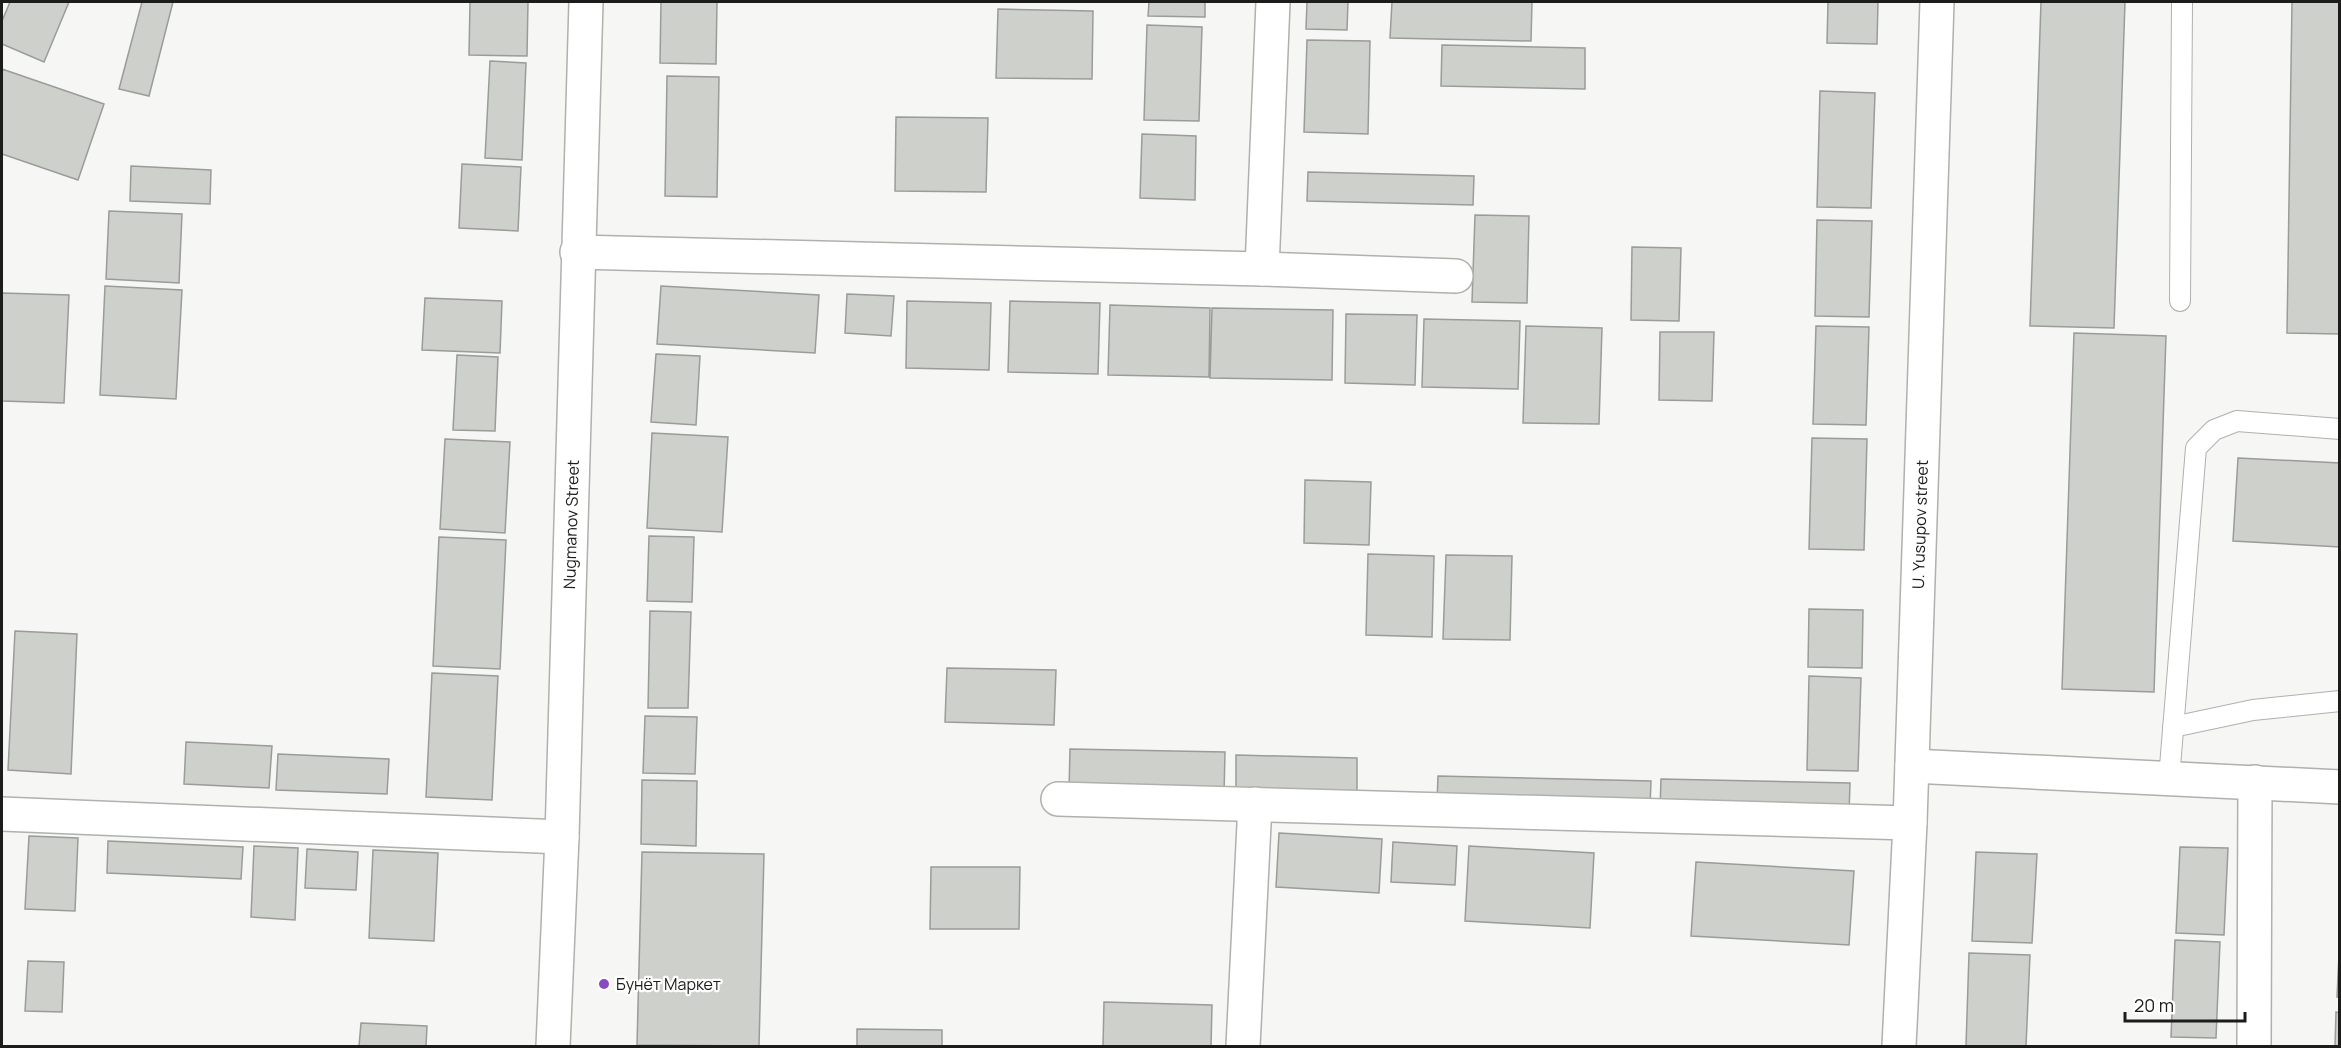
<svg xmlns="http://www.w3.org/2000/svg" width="2341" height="1048" font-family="Manrope,sans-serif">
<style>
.building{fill:#ced0cc;stroke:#9a9c98;stroke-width:1.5}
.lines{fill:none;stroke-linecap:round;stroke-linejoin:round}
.service-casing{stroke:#afb1ad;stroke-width:22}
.minor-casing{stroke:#afb1ad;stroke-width:36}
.secondary-casing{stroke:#afb1ad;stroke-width:36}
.service{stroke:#fff;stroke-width:20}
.minor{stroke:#fff;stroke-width:33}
.secondary{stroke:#fff;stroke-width:33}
.poi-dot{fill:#8a4ac0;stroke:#fff;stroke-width:2}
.labels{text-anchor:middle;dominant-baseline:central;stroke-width:4.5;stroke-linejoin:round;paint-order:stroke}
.street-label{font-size:16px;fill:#1c1c1b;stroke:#fff}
.poi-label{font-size:16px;fill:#1c1c1b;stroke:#fff;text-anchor:start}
</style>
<rect width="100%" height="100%" fill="#f6f7f4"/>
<path class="building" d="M10 2H69L44 62 2 44V21Z
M142 2H173L149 96 119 89Z
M470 2H528L527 56 469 55Z
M661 2H717L716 64 660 63Z
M1149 2H1205V17L1148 16Z
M1307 2H1348L1347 30 1306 29Z
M1392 2H1532L1531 41 1390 38Z
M1828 2H1878L1877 44 1827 43Z
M2041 2H2125L2114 328 2030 326Z
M2292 2H2340V334L2287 333Z
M998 9 1093 11 1092 79 996 78Z
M1147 25 1202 27 1199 121 1144 120Z
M1307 40 1370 41 1368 134 1304 132Z
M1442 45 1585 48V89L1441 86Z
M490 61 526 63 522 160 485 158Z
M2 69 104 104 78 180 2 154Z
M667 76 719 77 717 197 665 196Z
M1820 91 1875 93 1871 208 1817 207Z
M896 117 988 118 986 192 895 191Z
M1142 134 1196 136 1195 200 1140 198Z
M462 164 521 167 518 231 459 228Z
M131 166 211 170 210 204 130 201Z
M1308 172 1474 176 1473 205 1307 201Z
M109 211 182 214 179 283 106 279Z
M1475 215 1529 216 1527 303 1472 302Z
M1817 220 1872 221 1869 317 1815 316Z
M1632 247 1681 248 1679 321 1631 320Z
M105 286 182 290 176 399 100 395Z
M661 286 819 295 815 353 657 344Z
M2 293 69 295 64 403 2 401Z
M847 294 894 296 891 336 845 333Z
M425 298 502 301 500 353 422 350Z
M907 301 991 303 989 370 906 368Z
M1010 301 1100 303 1098 374 1008 372Z
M1110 305 1210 308 1209 377 1108 375Z
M1212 308 1333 310 1332 380 1210 378Z
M1346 314 1417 315 1415 385 1345 383Z
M1424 319 1520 321 1518 389 1422 387Z
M1526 326 1602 328 1599 424 1523 423Z
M1816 326 1869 327 1866 425 1813 424Z
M1660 332H1714L1712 401 1659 400Z
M2074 333 2166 336 2154 692 2062 689Z
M656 354 700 356 696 425 651 422Z
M457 355 498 357 495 431 453 430Z
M652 433 728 437 722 532 647 528Z
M1812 438 1867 439 1864 550 1809 549Z
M445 439 510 442 505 533 440 529Z
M2238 458 2340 463V547L2233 541Z
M1305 480 1371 482 1369 545 1304 543Z
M649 536 694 537 692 602 647 601Z
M439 537 506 540 500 669 433 666Z
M1368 554 1434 556 1432 637 1366 635Z
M1446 555 1512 556 1510 640 1443 639Z
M1809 609 1863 610 1862 668 1808 667Z
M650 611 691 612 688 708H648Z
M15 631 77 634 71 774 8 770Z
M947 668 1056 670 1054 725 945 722Z
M432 673 498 676 492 800 426 797Z
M1809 676 1861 678 1858 771 1807 770Z
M645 716 697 717 695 774 643 773Z
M186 742 272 746 269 788 184 784Z
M1070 749 1225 752 1224 795 1069 791Z
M278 754 389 759 387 794 276 790Z
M1236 755 1357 758V797L1236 794Z
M1438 776 1651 781 1650 807 1437 802Z
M1661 779 1850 783 1849 814 1660 809Z
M642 780 697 781 696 846 641 844Z
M1279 833 1382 839 1379 893 1276 887Z
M29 836 78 838 75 911 25 909Z
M108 841 243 847 241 879 107 873Z
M1393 842 1457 846 1455 885 1391 882Z
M254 846 298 848 295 920 251 917Z
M1469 846 1594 853 1590 928 1465 921Z
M2180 847 2228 848 2224 935 2176 933Z
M307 849 358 852 356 890 305 888Z
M373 850 438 853 434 941 369 938Z
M642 852 764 854 759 1046 637 1045Z
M1976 852 2037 854 2032 943 1972 941Z
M1696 862 1854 871 1849 945 1691 936Z
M931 867H1020L1019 929H930Z
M2340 934V997H2337Z
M2175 940 2220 942 2216 1038 2171 1037Z
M1969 953 2030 955 2026 1046H1966Z
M28 961 64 962 62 1012 25 1011Z
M1104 1002 1212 1005 1211 1046H1103Z
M2336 1012 2340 1013V1046H2335Z
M361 1023 427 1026 426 1046H359Z
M857 1029 942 1030V1046H857Z"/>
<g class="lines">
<g class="service-casing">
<path id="service" d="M2180 301 2182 2
M2173 727 2253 710 2340 701
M2169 779 2196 448 2214 430 2237 421 2340 429"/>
</g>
<g class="minor-casing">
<g id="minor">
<path d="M577 252 1262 269 1456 276"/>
<path d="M1262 269 1273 2"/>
<path d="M1912 766 2340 787"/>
<path d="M1058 799 1910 823"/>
<path d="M2 814 562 837"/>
<path d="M1243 1046 1255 804"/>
<path id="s1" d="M1899 1046 1910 823 1937 2"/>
<path d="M2254 1046 2255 782"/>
</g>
</g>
<g class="secondary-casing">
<g id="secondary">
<path id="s2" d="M553 1046 562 837 586 2"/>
</g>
</g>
<use href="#service" class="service"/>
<use href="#minor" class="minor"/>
<use href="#secondary" class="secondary"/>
</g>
<circle class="poi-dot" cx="604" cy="984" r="6"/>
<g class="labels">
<g class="street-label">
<text stroke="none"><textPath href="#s2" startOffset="522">Nugmanov Street</textPath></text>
<text stroke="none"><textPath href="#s1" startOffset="522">U. Yusupov street</textPath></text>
</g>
<g class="poi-label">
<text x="616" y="984">Бунёт Маркет</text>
</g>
</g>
<rect width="2341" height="1048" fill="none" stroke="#1c1c1b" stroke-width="6"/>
<path d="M2125 1012v9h120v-9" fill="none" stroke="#1c1c1b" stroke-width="3"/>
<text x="2134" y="1012" font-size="18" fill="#1c1c1b" stroke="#ffffff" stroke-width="4.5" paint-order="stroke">20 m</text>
</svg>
